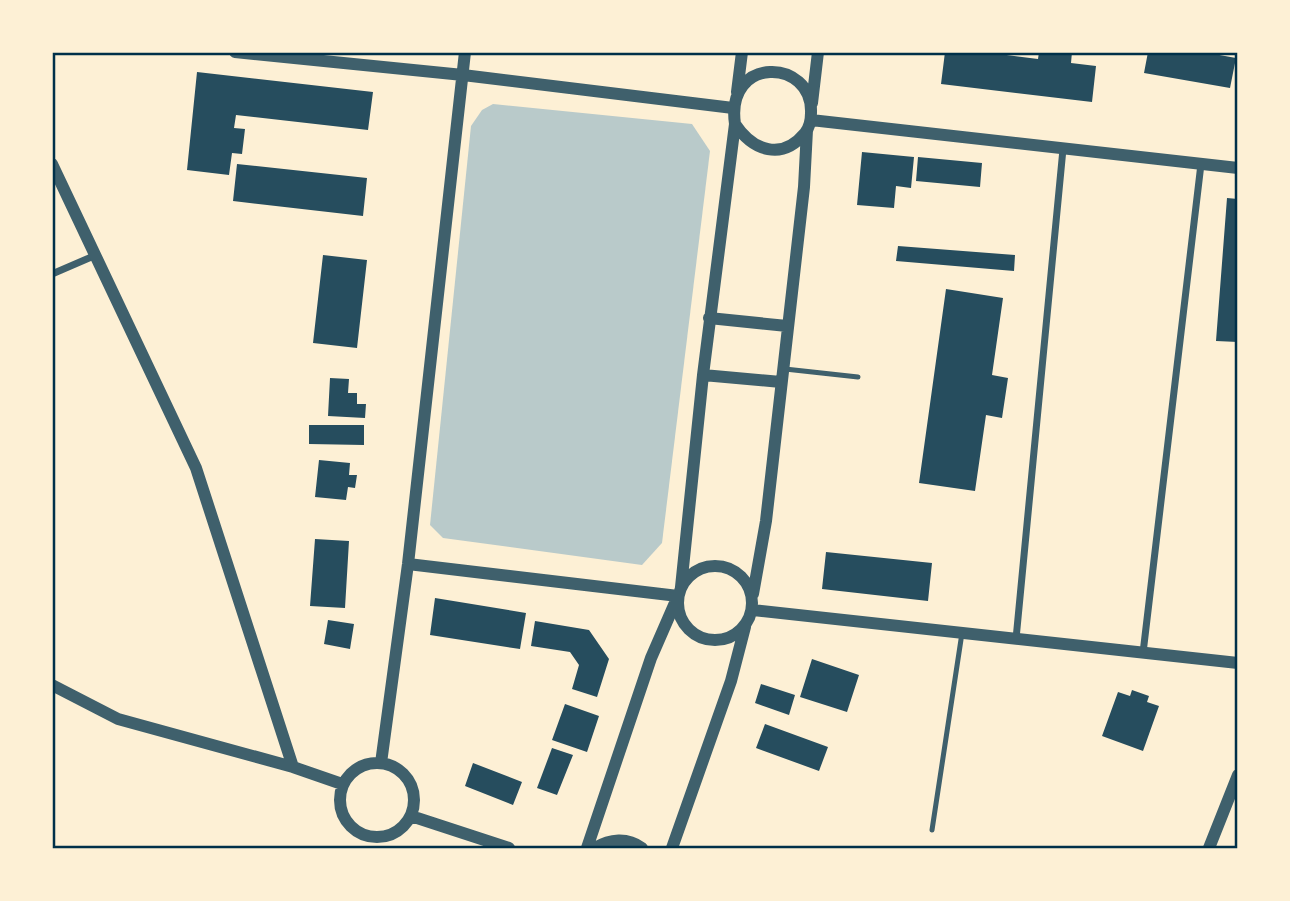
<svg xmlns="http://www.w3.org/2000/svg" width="1290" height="901" font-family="'Archivo Narrow',sans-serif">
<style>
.green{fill:#b9caca}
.building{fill:#264d5e}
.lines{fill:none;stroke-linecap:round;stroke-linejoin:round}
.service{stroke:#3f606c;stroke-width:5}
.minor{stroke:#3f606c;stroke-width:7}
.tertiary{stroke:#3f606c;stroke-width:12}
.neatline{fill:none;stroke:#003049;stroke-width:2.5}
</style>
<rect width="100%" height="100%" fill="#fdf0d5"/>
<path class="green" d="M493 104 692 124 710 151 662 543 642 565 443 538 430 525 471 126 482 110Z"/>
<path class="building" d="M945 52H984L1038 59 1039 52H1072L1071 63 1096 66 1092 102 941 84Z
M1148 52H1203L1236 58 1230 88 1144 73Z
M197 72 373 92 368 130 236 115 234 128 245 129 242 154 232 153 229 175 187 170Z
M862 152 914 157 911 188 896 186 894 208 857 205Z
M918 157 982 163 980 187 916 181Z
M237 164 367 178 363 216 233 201Z
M1227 198 1238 199V342L1216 341Z
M898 246 1015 255 1014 271 896 261Z
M323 255 367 260 357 348 313 343Z
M946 289 1003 298 992 375 1008 378 1002 418 986 415 975 491 919 483Z
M330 378 349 379 348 393H357V404H366L365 418 328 416Z
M309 425H364V445L309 444Z
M319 460 350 463 349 475H357L355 488 348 487 346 500 315 497Z
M315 539 349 541 345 608 310 606Z
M826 552 932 563 928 601 822 589Z
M435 598 526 613 520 649 430 635Z
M328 620 354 624 350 649 324 644Z
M535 621 589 630 609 659 597 697 572 689 579 665 570 652 531 646Z
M812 659 859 675 847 712 800 697Z
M761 684 795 695 789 715 755 703Z
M1132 690 1149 696 1147 702 1159 706 1143 751 1102 736 1118 692 1130 696Z
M565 704 599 716 587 752 552 740Z
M765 724 828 747 819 771 756 748Z
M552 748 573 755 557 795 537 788Z
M473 763 522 782 513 805 465 786Z"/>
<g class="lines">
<path class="service" d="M785 369 858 377
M932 830 962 633"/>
<path class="minor" d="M52 274 96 255
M1016 639 1063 149
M1143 653 1201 164"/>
<path class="tertiary" d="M235 52 463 75 733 108
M737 92 742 52
M812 103 818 52
M811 120 1238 168
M52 164 196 468 293 767
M709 318 787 326
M703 375 781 382
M408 564 678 596 651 658 587 848
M678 603a37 37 0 1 1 74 0a37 37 0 1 1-74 0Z
M681 587 703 375 735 124C725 55 813 58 811 113 811 121 810 127 805 133 782 161 753 151 735 124
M753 594 766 521 804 187 807 130
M753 610 1238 663
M52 685 118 719 293 767 342 784
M340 800a37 37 0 1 1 74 0a37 37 0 1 1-74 0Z
M381 763 408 564 465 52
M411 816 509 848
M595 848C610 839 627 837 642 848
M672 848 731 681 745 627
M1209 848 1238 775"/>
</g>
<rect width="1290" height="901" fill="none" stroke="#fdf0d5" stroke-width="108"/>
<rect x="54" y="54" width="1182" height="793" class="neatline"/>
</svg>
